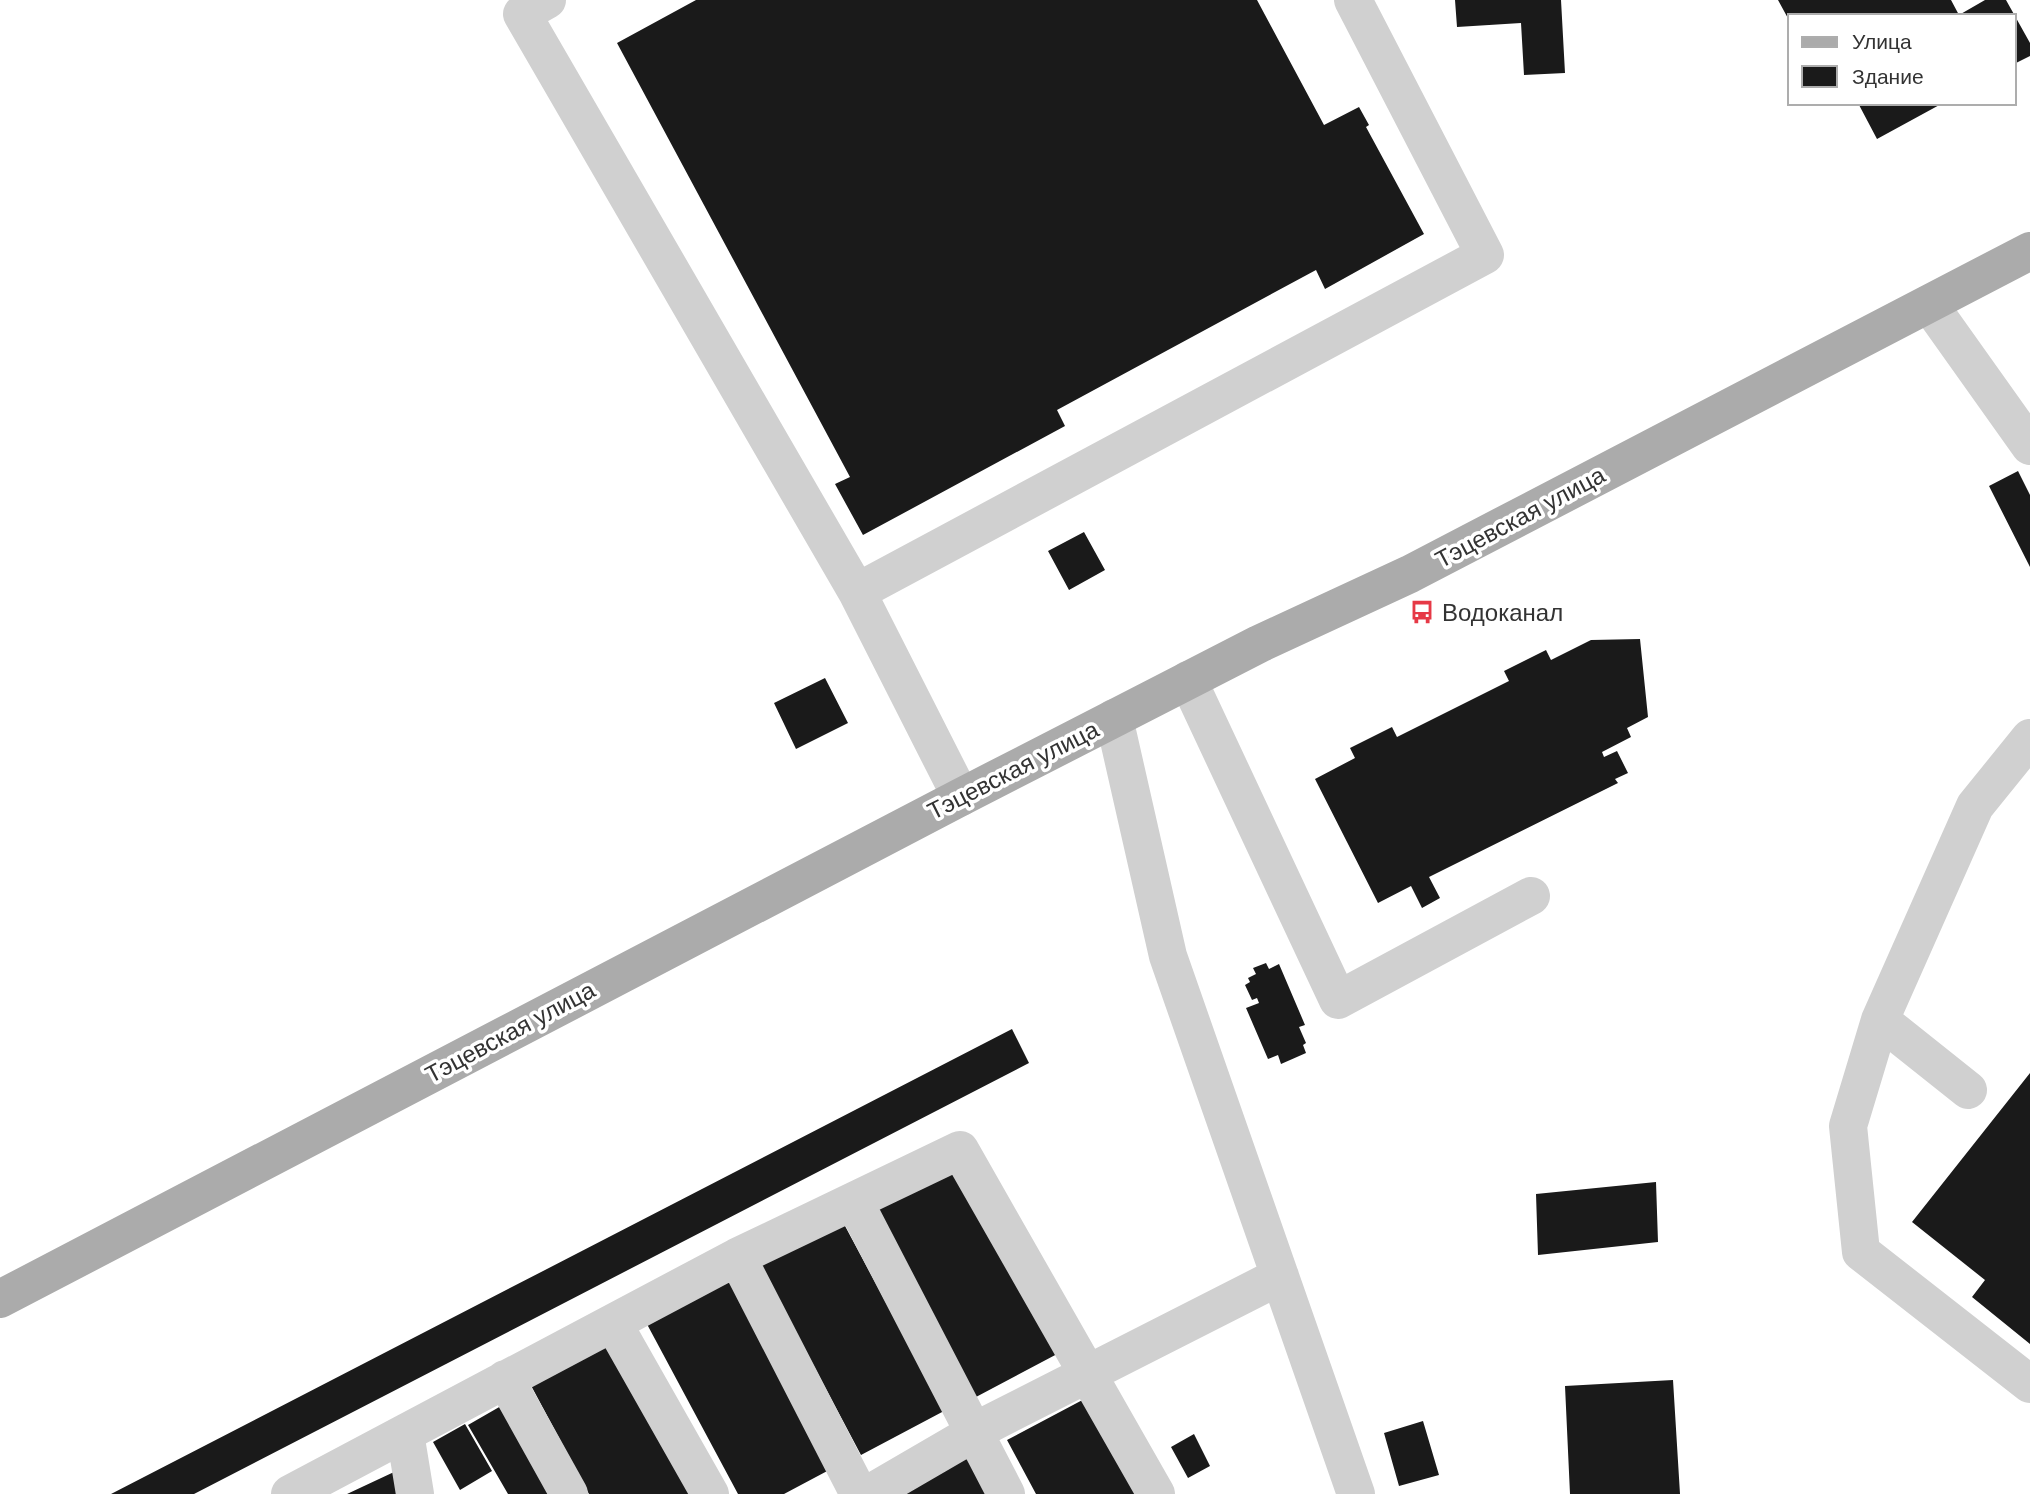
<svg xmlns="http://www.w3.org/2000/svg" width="2030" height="1494" font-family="Arial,sans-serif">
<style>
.building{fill:#1a1a1a}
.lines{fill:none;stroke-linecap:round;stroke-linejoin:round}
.minor{stroke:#d0d0d0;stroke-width:38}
.major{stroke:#ababab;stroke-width:38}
.labels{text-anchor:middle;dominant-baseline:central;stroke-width:7;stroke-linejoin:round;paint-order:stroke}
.street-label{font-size:24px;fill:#333;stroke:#fff}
.poi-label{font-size:24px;fill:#333;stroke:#fff;text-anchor:start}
</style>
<rect width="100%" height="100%" fill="#fff"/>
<path class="building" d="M696 0H1257L1324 125 1359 107 1369 125 1366 127 1424 234 1325 289 1316 270 1057 410 1065 426 863 535 835 484 850 477 617 43Z
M1455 0H1561L1565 73 1524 75 1521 23 1457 27Z
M1778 0H1951L1959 15 1985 0H2006L2030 43V56L2014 64V16H1790V22Z
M1858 103H1943L1877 139Z
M2018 471 2030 495V567L1989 486Z
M1084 532 1105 570 1069 590 1048 551Z
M1640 639 1648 717 1627 728 1631 737 1602 752 1604 757 1617 751 1628 773 1615 779 1618 783 1429 877 1440 898 1422 908 1411 886 1378 903 1315 779 1355 758 1350 748 1392 727 1397 737 1509 681 1504 671 1546 650 1551 660 1591 640Z
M825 678 848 723 796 749 774 703Z
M1266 963 1269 969 1279 964 1305 1025 1299 1027 1306 1043 1303 1045 1306 1053 1281 1064 1278 1055 1268 1059 1246 1008 1259 1003 1257 998 1252 1000 1245 985 1250 982 1248 978 1256 974 1253 968Z
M1012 1029 1029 1063 194 1494H111Z
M2030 1073V1344L1972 1297 1985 1280 1912 1222Z
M953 1153 1059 1353 976 1397 869 1197Z
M1656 1182 1658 1242 1538 1255 1536 1194Z
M837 1211 944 1411 861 1455 755 1255Z
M724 1269 831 1469 784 1494H738L641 1313Z
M610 1333 696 1494H589L527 1378Z
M1673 1380 1680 1494H1570L1565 1386Z
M1090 1396 1143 1494H1036L1007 1440Z
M501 1406 552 1494H508L468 1425Z
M1423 1421 1439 1475 1399 1486 1384 1433Z
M465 1424 492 1471 460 1490 433 1442Z
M1194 1434 1210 1466 1188 1478 1171 1447Z
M971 1454 992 1494H896Z
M394 1472 398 1494H347Z"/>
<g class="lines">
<path class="minor" d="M547 0 522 14 857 592
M1929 304 2030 446
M1188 680 1338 1000 1531 896
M1114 718 1168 956 1356 1494
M2030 738 1975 806 1880 1020 1848 1126 1861 1252 2030 1384
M961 797 857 592 1485 255 1353 0
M1880 1020 1968 1090
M854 1201 1006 1494
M737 1257 859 1494
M613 1323 710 1494
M505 1379 569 1494
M405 1433 415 1494
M290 1494 737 1257 960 1150 1156 1494
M869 1494 991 1423 1280 1276"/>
<path class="major" d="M0 1299 961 797 1259 644 1410 574 2030 251"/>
</g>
<defs>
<g id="bus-bare" transform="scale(1.89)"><path d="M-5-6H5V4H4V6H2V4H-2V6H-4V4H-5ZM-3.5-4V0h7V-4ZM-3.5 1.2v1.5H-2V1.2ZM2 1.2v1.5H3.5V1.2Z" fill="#e63946" stroke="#fff" stroke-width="2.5" paint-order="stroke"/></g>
</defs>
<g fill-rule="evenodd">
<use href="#bus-bare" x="1422" y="612"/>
</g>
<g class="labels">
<g class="street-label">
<text transform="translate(1520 517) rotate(-28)">Тэцевская улица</text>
<text transform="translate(1013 770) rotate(-27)">Тэцевская улица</text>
<text transform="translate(510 1032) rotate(-28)">Тэцевская улица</text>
</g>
<g class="poi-label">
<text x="1442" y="612">Водоканал</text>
</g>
</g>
<rect x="1788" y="14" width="228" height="91" fill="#ffffff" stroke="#adadad" stroke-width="2"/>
<rect x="1802" y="37" width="35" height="10" fill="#ababab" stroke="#adadad" stroke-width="2"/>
<text x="1852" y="49" font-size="21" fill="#333333">Улица</text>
<rect x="1802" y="66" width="35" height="21" fill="#1a1a1a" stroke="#adadad" stroke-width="2"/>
<text x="1852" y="84" font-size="21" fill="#333333">Здание</text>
</svg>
